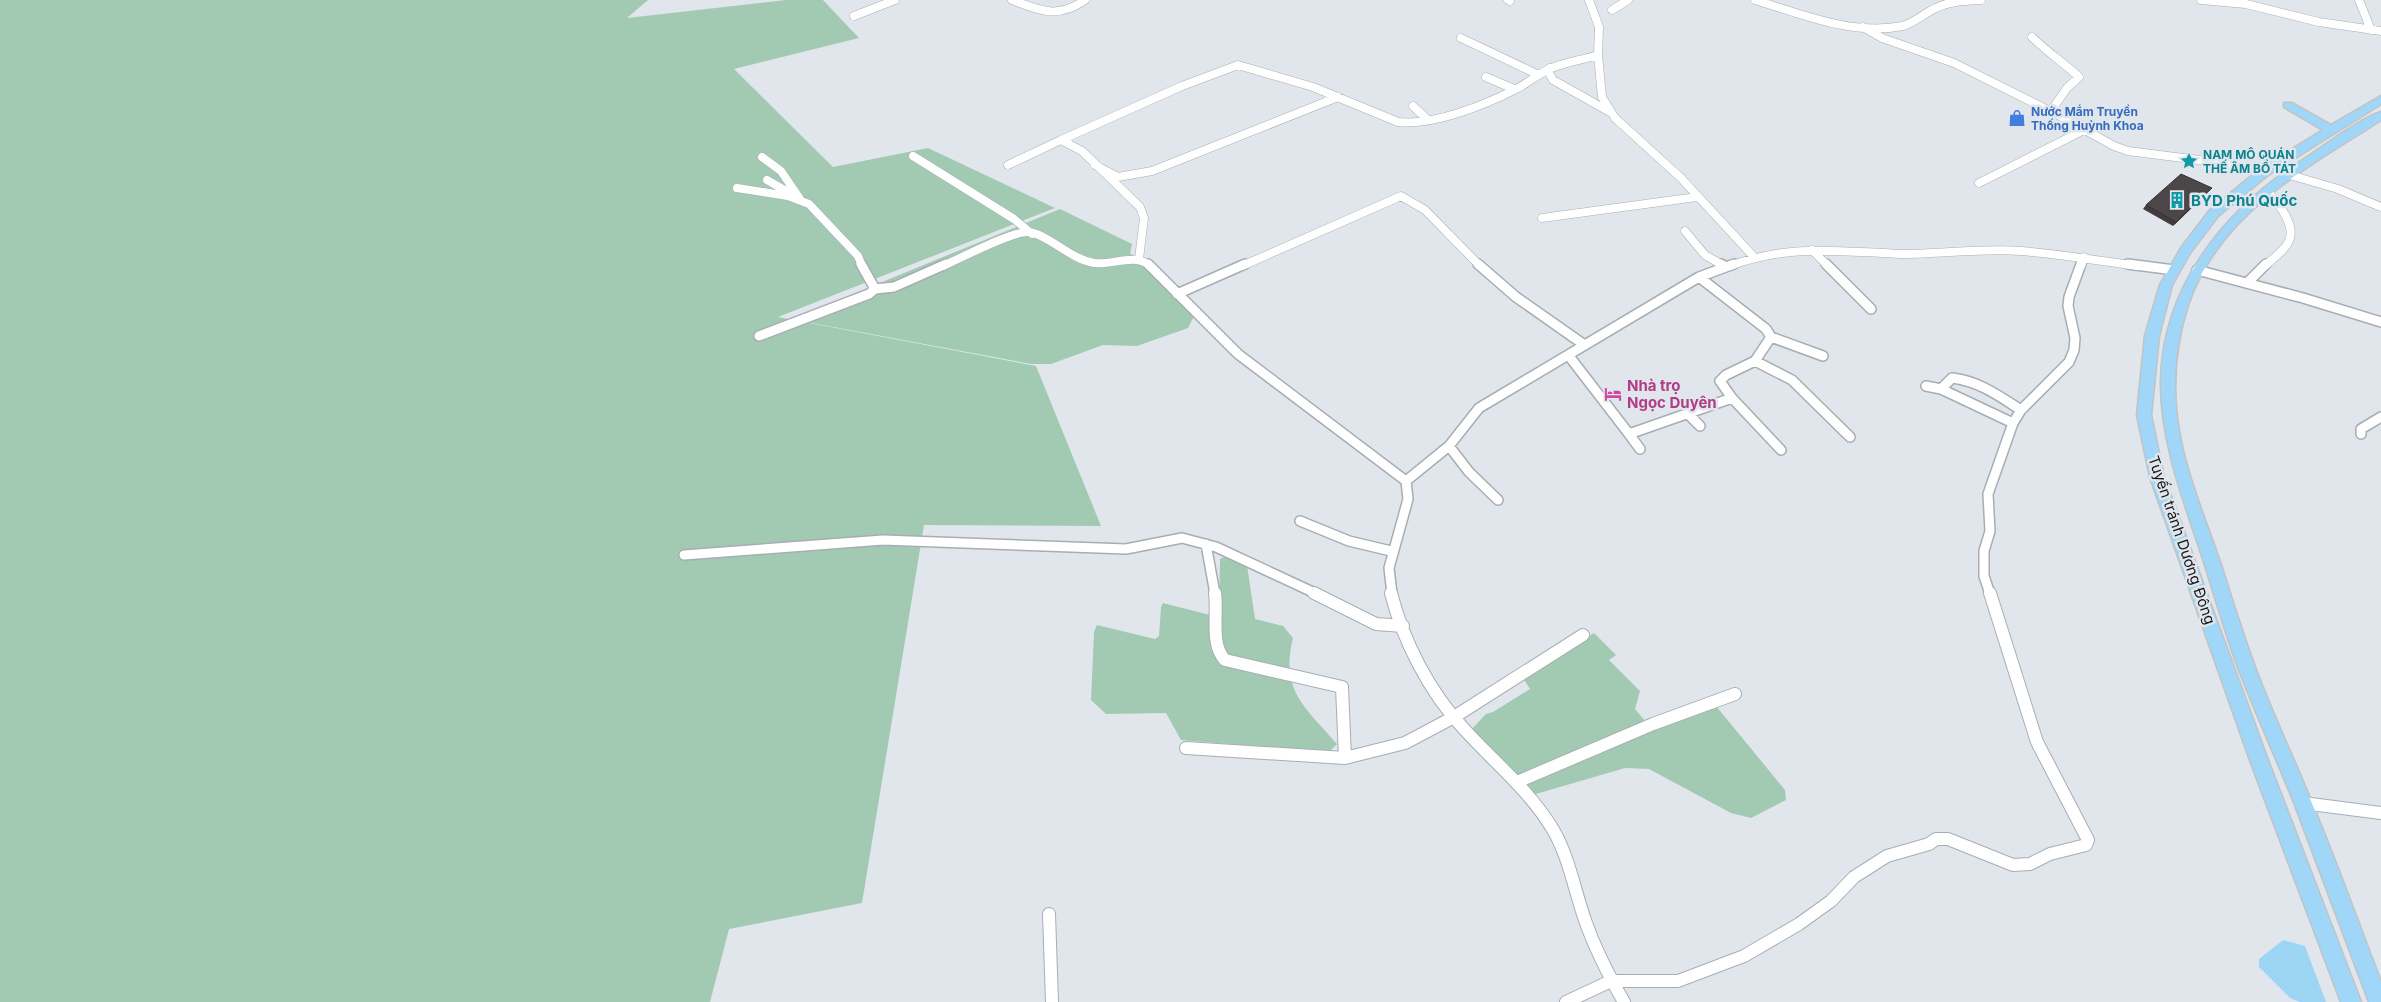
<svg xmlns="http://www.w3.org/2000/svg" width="2381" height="1002" font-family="Inter,sans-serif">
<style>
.green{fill:#a2cab3}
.water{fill:#9dd5f4}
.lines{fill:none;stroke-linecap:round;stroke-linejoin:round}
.street-far2-casing{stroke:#a7aeb3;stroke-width:9}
.street-far1-casing{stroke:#a7aeb3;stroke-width:12}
.street-casing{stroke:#a7aeb3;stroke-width:14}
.primary-casing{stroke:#c2c3c3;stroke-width:3}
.street-far2{stroke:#fff;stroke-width:8}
.street-far1{stroke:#fff;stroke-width:9}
.street{stroke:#fff;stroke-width:12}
.primary{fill:#a0d7f9;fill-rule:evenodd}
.wall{fill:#423c3f}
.shaded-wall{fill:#363133}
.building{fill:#4d4649;stroke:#363133}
.labels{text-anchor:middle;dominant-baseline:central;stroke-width:5;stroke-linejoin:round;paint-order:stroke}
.far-shop-label{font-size:12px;font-weight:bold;fill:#366cbe;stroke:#e0e6ec;text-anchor:start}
.far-culture-label{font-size:12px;font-weight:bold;fill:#0d838f;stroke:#e0e6ec;text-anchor:start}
.culture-label{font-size:15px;font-weight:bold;fill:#0d838f;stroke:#e0e6ec;text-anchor:start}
.hotel-label{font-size:15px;font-weight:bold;fill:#b23c85;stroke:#e0e6ec;text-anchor:start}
.street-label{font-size:15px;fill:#16181a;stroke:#e0e6ec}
</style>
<rect width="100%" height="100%" fill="#e0e6ec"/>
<path class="green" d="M0 0H648L627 18 786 0H823L859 38 734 69 833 167 928 148 1055 208 778 317 1036 366 1101 526 924 525 862 903 729 929 710 1002H0Z
M1060 209 1132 244 1130 253 1144 264 1194 316 1188 328 1137 346 1103 345 1051 364H1031L796 320 797 317Z
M1227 556 1247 565 1255 619 1283 626 1293 638C1280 691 1305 707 1337 744L1329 752 1181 740 1166 713 1106 714 1091 700 1094 632 1097 625 1155 639 1159 636 1161 607 1163 603 1210 615 1219 610 1220 559Z
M1594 633 1616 655 1609 660 1640 691 1635 709 1652 729 1716 706 1785 790 1786 800 1751 818 1731 813 1649 769 1625 768 1536 794 1529 792 1471 730 1486 714 1493 712 1530 689 1523 678Z"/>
<path class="water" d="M2283 940 2305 946 2326 1002H2300L2290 998 2259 967V959Z"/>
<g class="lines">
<g class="street-far2-casing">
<path id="street-far2" d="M1012 0C1042 11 1057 19 1085 0
M1508 0 1510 1
M1589 0 1599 27 1598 55 1602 97 1615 118 1681 178 1754 257
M1755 0C1801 14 1853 36 1902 26 1915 23 1924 13 1936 8 1949 1 1966 1 1981 0
M2201 0 2246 4 2319 22 2381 31
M2359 0 2371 30
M1612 10 1628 0
M854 16 895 0
M1863 27 1882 38 1954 63 2060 116 2114 146 2128 151 2207 161 2264 172
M2032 37C2047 52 2064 63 2079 77L2067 88 2051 111
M1461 38 1539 75
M1550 68 1549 73 1553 80 1610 112
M1486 77 1514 89
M1413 106 1428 120
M1061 140 1182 86 1238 65 1313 87 1398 122C1433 126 1485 105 1516 89 1528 83 1538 74 1549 69 1565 62 1582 60 1598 55
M913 156 1014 219 1032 234
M762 157 781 171 800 199 767 180
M1008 165 1061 140 1082 151 1140 207 1144 218 1139 259
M1095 165 1118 177 1152 171 1338 97
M2290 175 2338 189 2381 207
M1979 183 2084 130
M737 188 788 196 809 204 858 256 862 266
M1542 218 1697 197
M1685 231 1705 255 1724 266
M1812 250 1828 266
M943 266C959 259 1014 230 1029 232 1049 235 1070 259 1094 263 1111 266 1136 252 1150 266
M1242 266 1401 196 1425 210 1480 266
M1730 266C1792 243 1840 252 1903 254 1942 254 1982 248 2021 251 2060 254 2100 261 2138 266
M2081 266 2084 257
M2265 266C2272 259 2283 252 2288 243 2298 226 2278 203 2267 191"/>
</g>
<g class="street-far1-casing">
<path id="street-far1" d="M861 264 875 289 894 287 946 264
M1148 264 1238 354 1406 481
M1478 264 1516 297 1583 344
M1721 264 1726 267
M1826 264 1871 309
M2128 264 2174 270
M2197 270 2303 298 2381 322
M1699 277 1766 329 1771 337 1755 361 1726 375 1720 381 1732 398 1781 450
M2248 282 2266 264
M1177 294 1245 264
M759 336 869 294 875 289
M1771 337 1823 356
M1569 356 1629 434 1732 398
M1755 361 1792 380 1850 437
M1926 386 1941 389 2013 423
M1941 389 1952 378C1979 381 1999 396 2021 410
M1688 414 1700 426
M1629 434 1640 449
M2361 434V429L2381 417
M1449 446 1469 472 1498 500
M1300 521 1349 541 1391 551
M1206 544 1215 594
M684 555 883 540 1126 549 1182 538 1216 547 1317 594
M1392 594 1389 568 1408 499 1406 481 1449 446 1479 408 1699 277 1734 264
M1990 594 1984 576V551L1990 531 1988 494 2013 423 2021 410 2069 362 2074 350 2075 338 2068 306 2069 297 2081 264"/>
</g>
<g class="street-casing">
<path id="street" d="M1215 593C1218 613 1210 645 1225 660L1342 687 1345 758
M1314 593 1376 624 1403 626
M1391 593C1403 641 1430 693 1464 729 1494 762 1528 789 1552 828 1569 856 1574 889 1585 920 1595 949 1609 976 1624 1002
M1186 748 1345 758 1405 743 1454 717 1583 635
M1517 782 1653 724 1735 694
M2303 803 2381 813
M1049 914 1052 1002
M1566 1002 1611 981H1678L1744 956 1799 924 1831 901 1854 877 1887 856 1929 844 1936 839H1948L2013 865 2030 864 2050 854 2086 845 2088 840 2037 742 1990 593"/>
</g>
<g class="primary-casing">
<path id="primary" d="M2381 96V104L2268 175 2218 216 2190 253 2172 285 2159 336 2151 415 2164 477 2269 763 2361 1002H2341L2251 763 2150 477 2137 415 2145 336 2160 285 2181 248 2210 210 2260 169 2323 130 2284 107V103H2292L2331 125Z
M2381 112V120C2316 162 2240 202 2202 273 2179 315 2171 370 2177 418 2183 468 2205 518 2221 565 2231 597 2241 628 2252 659 2269 707 2292 754 2311 801 2336 861 2358 922 2381 982V1002H2369C2344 936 2320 870 2295 805 2276 757 2254 710 2236 662 2224 628 2214 593 2203 559 2184 501 2160 441 2161 380 2163 287 2223 212 2298 163 2319 150 2360 118 2381 112Z"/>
</g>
<use href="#street-far2" class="street-far2"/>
<use href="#street-far1" class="street-far1"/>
<use href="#street" class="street"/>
<use href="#primary" class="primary"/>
</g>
<path class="wall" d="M2209 191 2173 226 2143 209 2146 205Z"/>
<path class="shaded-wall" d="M2212 188 2209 191 2173 226 2176 222Z"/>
<path class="building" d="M2181 174 2212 188 2176 222 2146 205Z"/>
<defs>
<g id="shop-bare" transform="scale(1.35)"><path d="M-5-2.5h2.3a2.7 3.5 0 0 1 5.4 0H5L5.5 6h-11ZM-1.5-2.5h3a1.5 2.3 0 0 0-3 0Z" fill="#3f7fe0" stroke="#e0e6ec" stroke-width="2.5" paint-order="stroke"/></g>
<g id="sight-bare" transform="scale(1.35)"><path d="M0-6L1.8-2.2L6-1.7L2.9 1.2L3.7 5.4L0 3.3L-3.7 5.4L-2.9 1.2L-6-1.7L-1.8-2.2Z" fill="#0f9aa8" stroke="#e0e6ec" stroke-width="2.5" paint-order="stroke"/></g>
<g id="building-bare" transform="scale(1.35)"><path d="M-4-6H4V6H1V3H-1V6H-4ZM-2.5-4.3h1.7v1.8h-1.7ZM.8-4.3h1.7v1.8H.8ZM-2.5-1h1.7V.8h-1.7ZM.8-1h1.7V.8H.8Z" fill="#0f9aa8" stroke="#e0e6ec" stroke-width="2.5" paint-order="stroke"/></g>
<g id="hotel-bare" transform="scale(1.35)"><path d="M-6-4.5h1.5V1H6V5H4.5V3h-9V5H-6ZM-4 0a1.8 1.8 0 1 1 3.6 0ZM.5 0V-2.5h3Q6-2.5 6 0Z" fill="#d1479c" stroke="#e0e6ec" stroke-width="2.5" paint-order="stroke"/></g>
</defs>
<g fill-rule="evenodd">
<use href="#shop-bare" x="2017" y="118"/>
<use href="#sight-bare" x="2189" y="161"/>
<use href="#building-bare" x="2177" y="200"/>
<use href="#hotel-bare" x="1613" y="394"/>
</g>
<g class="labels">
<g class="far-shop-label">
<text x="2031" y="111">Nước Mắm Truyền<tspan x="2031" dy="14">Thống Huỳnh Khoa</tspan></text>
</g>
<g class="far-culture-label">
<text x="2203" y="154">NAM MÔ QUÁN<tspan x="2203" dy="14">THẾ ÂM BỒ TÁT</tspan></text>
</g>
<g class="culture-label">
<text x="2191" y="200">BYD Phú Quốc</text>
</g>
<g class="hotel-label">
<text x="1627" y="385">Nhà trọ<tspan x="1627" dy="17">Ngọc Duyên</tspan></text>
</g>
<g class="street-label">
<text transform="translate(2182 540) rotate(71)">Tuyến tránh Dương Đông</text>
</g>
</g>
</svg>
